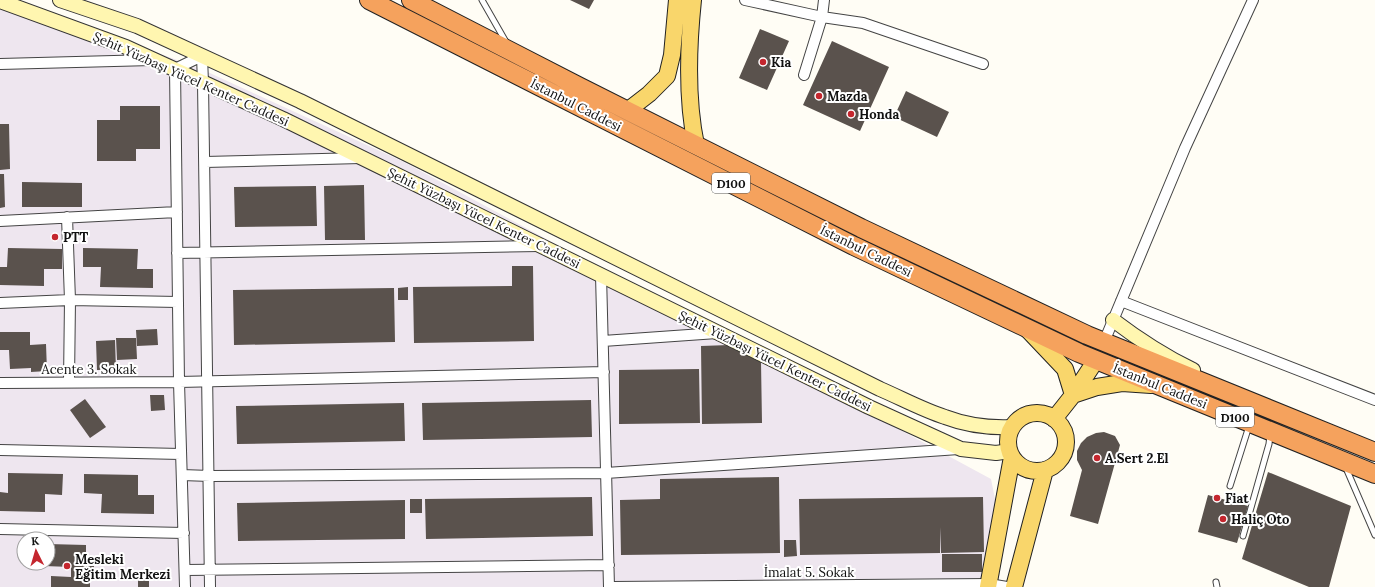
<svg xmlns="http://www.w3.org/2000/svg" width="1375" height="587" font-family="Lora,serif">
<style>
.industrial{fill:#eee6ef;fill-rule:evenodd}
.building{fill:#5a524d}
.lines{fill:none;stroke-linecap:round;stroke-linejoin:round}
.lane-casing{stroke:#444;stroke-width:7}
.street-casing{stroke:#444;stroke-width:12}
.secondary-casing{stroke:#333;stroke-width:16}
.primary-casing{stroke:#222;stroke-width:18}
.highway-casing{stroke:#222;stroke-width:20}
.lane{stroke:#fff;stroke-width:5}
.street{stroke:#fff;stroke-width:10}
.secondary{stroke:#fff6b0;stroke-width:14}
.primary{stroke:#f9d66b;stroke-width:16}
.highway{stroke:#f5a25d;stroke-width:18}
.poi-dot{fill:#c4262e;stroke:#fff;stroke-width:1.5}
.labels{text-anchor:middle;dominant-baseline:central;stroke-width:4;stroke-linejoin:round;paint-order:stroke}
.shield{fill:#fff;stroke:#585858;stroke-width:1}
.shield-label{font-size:12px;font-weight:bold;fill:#111}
.poi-label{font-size:13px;font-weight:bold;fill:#111;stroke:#fff;text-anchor:start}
.street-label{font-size:13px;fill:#111;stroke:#fff}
</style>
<rect width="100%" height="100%" fill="#fffdf5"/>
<path class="industrial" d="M0 0H12L199 68 404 162 991 479 997 509 1000 567 993 587H0ZM24 539H48V563H24Z"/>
<path class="building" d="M570 0H594L589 9Z
M760 29 789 41 767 90 739 78Z
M832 41 889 67 860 131 803 105Z
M906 91 949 112 937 137 894 117Z
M120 106H160V149H136V161H97V120H120Z
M0 124H9L10 169 0 170Z
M0 174H4L5 207 0 208Z
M22 182 82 183V207H22Z
M364 185 365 240H325L324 186Z
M316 186 317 226 235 227 234 187Z
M8 248 62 249V269H44V286L0 285V267H7Z
M83 248 138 249 137 269H153V288L100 287 101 267H83Z
M512 266H533L534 341 414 343 413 287 512 286Z
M408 287V300H398V288Z
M394 288 395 342 234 345 233 290Z
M157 329 158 345 137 346 136 330Z
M0 332H30V345L46 344 47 371 31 372V368L10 369 9 350H0Z
M116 338H136L137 359 117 360Z
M115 340 116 370H97L96 341Z
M729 345 761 362 762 423 702 424 701 346Z
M699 369 700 423 619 424V370Z
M150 395H164L165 410 151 411Z
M85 399 106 427 90 438 70 410Z
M591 400 592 437 423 440 422 403Z
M404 403 405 441 237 444 236 406Z
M1104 432 1115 436 1120 445 1098 524 1070 516 1082 470 1077 460V451L1081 443 1087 437 1096 433Z
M1268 472 1351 506 1329 587H1309L1242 559Z
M8 473 63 474 62 495 45 494V512L0 511V492L8 493Z
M84 474 138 475V495H154V514L101 513 102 494 84 493Z
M779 477 780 553 621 555 620 500 660 499V479Z
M1208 495 1248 506 1237 543 1198 532Z
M592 497 593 536 426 539 425 499Z
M983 497 984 552 941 553 940 527V553L800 555 799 499Z
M410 499H422V513H410Z
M405 500V539L238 541 237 503Z
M784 540H796L797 556 784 557Z
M48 544 86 545V566H94V578H90V587H51V576L71 577V567L44 566 45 563H48Z
M942 554H982V572H942Z
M138 578H149V587H138Z"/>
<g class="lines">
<g class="lane-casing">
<path id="lane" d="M482 0 506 42
M1346 468 1375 535
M1230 486 1249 426
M1243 536 1269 444 1270 435
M1216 582 1217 587"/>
</g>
<g class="street-casing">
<path id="street" d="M745 0 822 17 863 23 983 64
M0 64 152 60
M804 75 822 17 824 0
M205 162 361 158
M67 217 70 300 69 382
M0 221 177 212
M177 253 539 246
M601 275 609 587
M1121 301 1375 400
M0 303 70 300 178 302
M603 341 717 333
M1104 342 1185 148 1253 0
M0 383 179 382 604 372
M0 450 181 454
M182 475 210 476 606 473 959 449
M0 529 184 533
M185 570 609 565
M185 587 179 382 175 69 202 56 203 83 210 587
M612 587 989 584 1007 587"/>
</g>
<g class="secondary-casing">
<path id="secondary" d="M60 0 137 26 300 101 880 389C901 398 923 410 945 417 966 425 990 428 1012 427
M0 1 126 47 283 119 869 407 961 449 996 453 1010 451
M1113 320C1138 339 1164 356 1193 370"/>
</g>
<g class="primary-casing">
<path id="primary" d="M693 0C688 48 686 98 696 145
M627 111 649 94 667 76 672 55 677 0
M1028 330 1065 369 1073 395
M1073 395 1097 387 1122 383 1151 385
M1008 442a29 29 0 1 1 58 0a29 29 0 1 1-58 0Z
M1054 419 1073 395 1096 360
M988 587 1012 457
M1014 587 1045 470"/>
</g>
<g class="highway-casing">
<path id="highway" d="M369 0 854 246 1079 353 1375 474
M411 0 580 87 861 228 1087 335 1375 452"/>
</g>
<use href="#lane" class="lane"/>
<use href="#street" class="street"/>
<use href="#secondary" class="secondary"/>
<use href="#primary" class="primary"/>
<use href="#highway" class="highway"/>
</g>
<g class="poi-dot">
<circle cx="763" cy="62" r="4"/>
<circle cx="819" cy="96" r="4"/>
<circle cx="851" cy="114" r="4"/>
<circle cx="55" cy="237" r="4"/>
<circle cx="1097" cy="458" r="4"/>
<circle cx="1217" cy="498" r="4"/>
<circle cx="1223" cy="519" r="4"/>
<circle cx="67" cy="566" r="4"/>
</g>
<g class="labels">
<g class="shield">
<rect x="712" y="173" width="38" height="20" rx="3"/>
<rect x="1216" y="407" width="38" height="20" rx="3"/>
</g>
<g class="shield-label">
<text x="731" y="183">D100</text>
<text x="1235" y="417">D100</text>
</g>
<g class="poi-label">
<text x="771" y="62">Kia</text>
<text x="827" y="96">Mazda</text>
<text x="859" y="114">Honda</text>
<text x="63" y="237">PTT</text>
<text x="1105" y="458">A.Sert 2.El</text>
<text x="1225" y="498">Fiat</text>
<text x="1231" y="519">Haliç Oto</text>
<text x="75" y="559">Mesleki<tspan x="75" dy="15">Eğitim Merkezi</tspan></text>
</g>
<g class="street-label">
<text transform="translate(191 79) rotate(24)">Şehit Yüzbaşı Yücel Kenter Caddesi</text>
<text transform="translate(576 105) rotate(27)">İstanbul Caddesi</text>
<text transform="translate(484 218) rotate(26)">Şehit Yüzbaşı Yücel Kenter Caddesi</text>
<text transform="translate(866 251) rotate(26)">İstanbul Caddesi</text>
<text transform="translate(775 361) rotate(26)">Şehit Yüzbaşı Yücel Kenter Caddesi</text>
<text x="89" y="369">Acente 3. Sokak</text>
<text transform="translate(1160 386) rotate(22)">İstanbul Caddesi</text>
<text x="809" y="572">İmalat 5. Sokak</text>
</g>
</g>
<g transform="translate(36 551) rotate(355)"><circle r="19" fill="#ffffff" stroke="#a0a0a0"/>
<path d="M0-3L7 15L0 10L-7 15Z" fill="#c4262e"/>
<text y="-6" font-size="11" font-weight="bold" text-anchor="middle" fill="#111111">K</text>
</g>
</svg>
